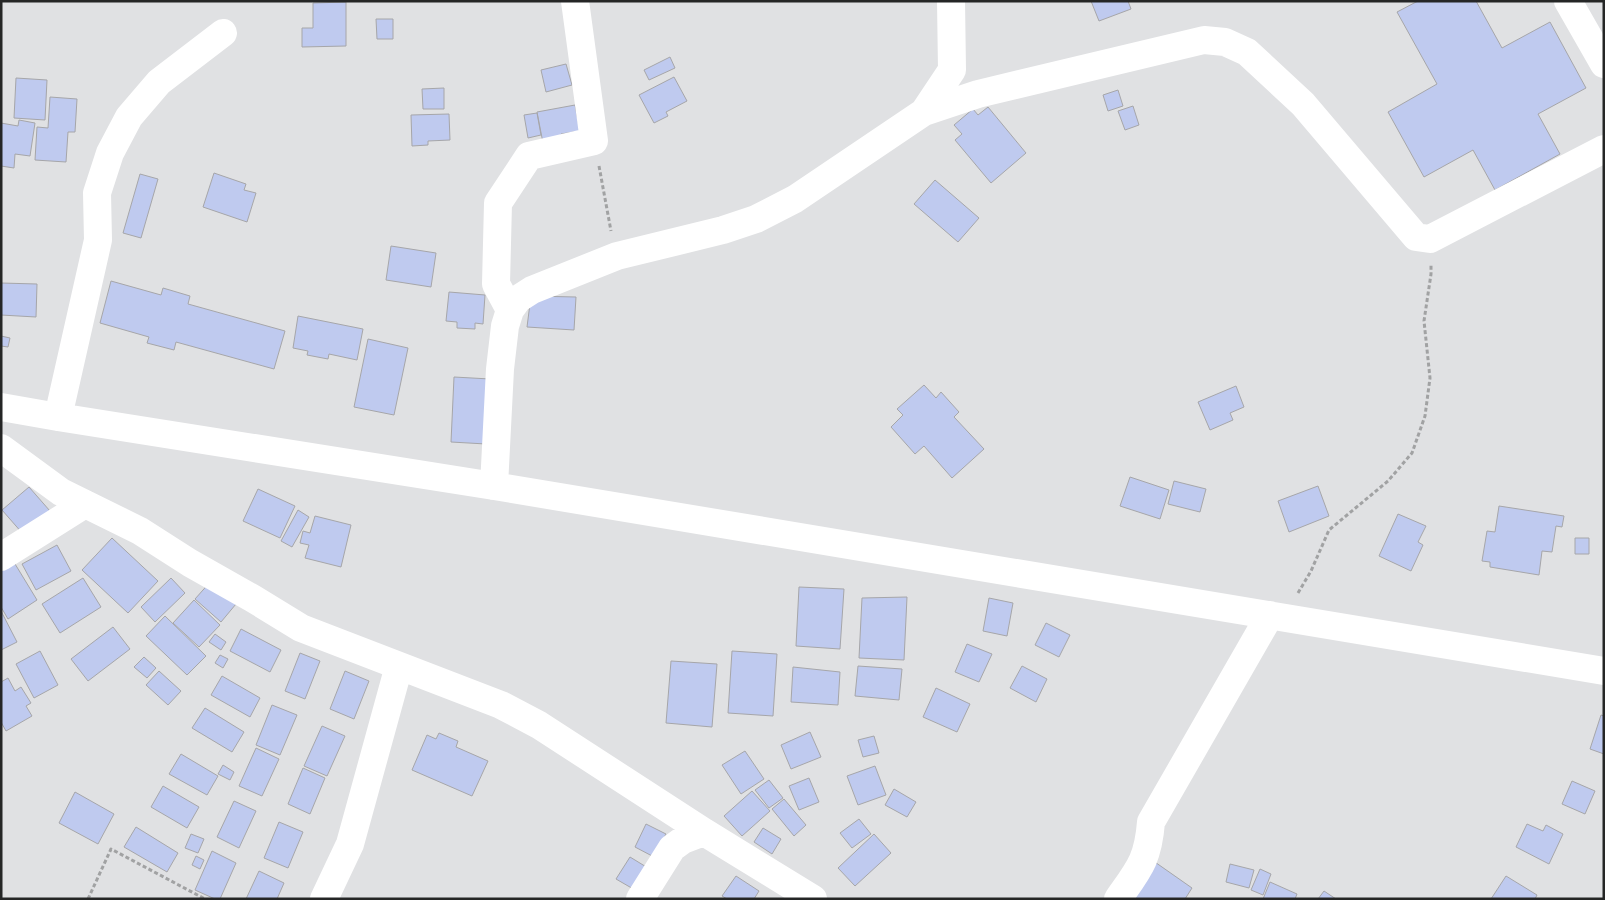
<svg xmlns="http://www.w3.org/2000/svg" width="1605" height="900" font-family="Commissioner,sans-serif">
<style>
.building{fill:#bfcaef;stroke:#a6a6a9}
.lines{fill:none;stroke-linecap:round;stroke-linejoin:round}
.path{stroke:#a1a2a3;stroke-width:3;stroke-dasharray:4 2.5;stroke-linecap:butt}
.minor{stroke:#fff;stroke-width:28}
</style>
<rect width="100%" height="100%" fill="#e0e1e3"/>
<path class="building" d="M1091 1H1128L1131 9 1099 21Z
M1418 1H1476L1502 48 1550 22 1586 88 1538 114 1560 154 1495 190 1473 150 1424 177 1388 112 1437 84 1397 12Z
M346 2V46L302 47V28H313V3Z
M376 19H393V39H377Z
M670 57 675 68 649 80 644 70Z
M566 64 572 85 546 92 541 70Z
M674 77 687 101 666 112 668 116 654 123 639 95Z
M16 78 47 80 45 120 14 118Z
M444 88V109H423L422 89Z
M1118 90 1123 106 1108 111 1103 95Z
M50 97 77 99 75 132H68L66 162 35 160 37 127 48 128Z
M575 105 580 131 561 134 562 139 543 143 537 112Z
M1133 106 1139 125 1125 130 1118 111Z
M988 107 1026 153 991 183 955 140 962 134 954 125 973 109 978 115Z
M537 113 541 135 528 138 524 115Z
M449 114 450 140 428 141V145L412 146 411 115Z
M19 120 35 123 30 156 15 154 14 168 1 166V123L18 126Z
M214 173 246 184 244 190 256 193 247 222 203 207Z
M140 174 158 179 141 238 123 233Z
M935 180 979 218 958 242 914 204Z
M391 246 436 253 431 287 386 280Z
M111 281 161 295 163 288 190 296 188 304 285 331 274 369 176 342 174 350 147 343 149 337 100 323Z
M1 283 37 284 36 317 1 315Z
M449 292 485 295 483 324 475 323V329L457 328V322L446 321Z
M531 296 576 297 574 330 527 327Z
M298 316 363 329 357 360 329 354 328 359 307 355 308 351 293 348Z
M1 336 10 338 8 347 1 346Z
M368 339 408 348 394 415 354 407Z
M454 377 490 379 486 444 451 442Z
M924 385 936 398 941 392 959 412 954 417 984 449 952 478 924 446 915 454 891 427 903 415 897 409Z
M1236 386 1244 407 1230 413 1233 420 1210 430 1198 402Z
M1130 477 1169 490 1160 519 1120 506Z
M1174 481 1206 489 1200 512 1168 504Z
M1318 486 1329 516 1289 532 1278 501Z
M29 487 50 511 23 534 2 510Z
M258 489 295 506 280 538 243 521Z
M1499 506 1564 516 1562 527 1556 526 1552 552 1542 551 1539 575 1490 567V562L1482 561 1487 531 1495 532Z
M298 510 309 517 292 547 281 541Z
M1398 514 1426 526 1418 542 1423 545 1411 571 1379 556Z
M315 516 351 525 341 567 305 558 309 545 300 543 303 531 310 533Z
M112 538 158 581 128 613 82 570Z
M1575 538H1589V554H1575Z
M57 545 71 571 36 590 22 564Z
M12 559 37 600 8 619 1 607V565Z
M83 578 101 607 60 633 42 604Z
M171 578 185 593 155 622 141 607Z
M211 581 236 604 221 622 195 599Z
M799 587 844 589 840 649 796 646Z
M907 597 904 660 859 658 862 598Z
M989 598 1013 603 1007 636 983 631Z
M194 600 220 625 199 647 173 623Z
M1 611 17 642 1 650Z
M165 616 206 656 187 675 146 636Z
M1046 623 1070 635 1059 657 1035 645Z
M113 627 130 649 88 681 71 659Z
M241 629 281 650 270 672 230 651Z
M215 634 226 642 221 650 209 642Z
M967 644 992 654 979 682 955 672Z
M40 651 58 685 34 698 16 664Z
M732 651 777 654 773 716 728 713Z
M300 653 320 661 305 699 285 691Z
M220 655 228 659 223 668 215 663Z
M144 657 156 668 147 678 134 667Z
M671 661 717 664 712 727 666 723Z
M858 666 902 669 899 700 855 696Z
M1022 666 1047 679 1036 702 1010 688Z
M793 667 840 672 838 705 791 702Z
M159 671 181 691 168 705 146 685Z
M345 671 369 681 354 719 330 709Z
M222 676 260 698 250 717 211 695Z
M8 678 15 691 21 687 31 703 26 706 32 716 6 731 1 722V682Z
M936 688 970 704 957 732 923 717Z
M272 705 297 715 280 755 256 745Z
M205 708 244 732 232 752 192 728Z
M1601 715 1604 716V754L1590 749Z
M322 726 345 736 327 776 304 766Z
M810 732 821 757 791 769 781 745Z
M439 733 458 741 456 747 488 761 472 796 412 770 427 735 436 739Z
M874 736 879 753 863 757 858 740Z
M256 748 279 759 262 796 239 786Z
M745 751 764 779 741 794 722 765Z
M181 754 218 776 207 795 169 774Z
M223 765 234 772 230 780 218 774Z
M875 766 886 795 858 805 847 776Z
M303 768 325 778 310 814 288 804Z
M809 778 819 802 799 810 789 786Z
M769 780 783 798 769 808 755 790Z
M1572 781 1595 791 1585 814 1562 804Z
M163 786 199 807 187 828 151 807Z
M894 789 916 802 907 817 885 805Z
M752 791 770 811 742 836 724 816Z
M75 792 114 814 98 844 59 823Z
M784 799 806 825 794 836 772 809Z
M234 801 256 811 239 848 217 837Z
M859 819 871 834 852 848 840 833Z
M279 822 303 832 288 868 264 858Z
M646 824 666 834 654 857 635 847Z
M1527 824 1543 831 1546 825 1563 834 1549 864 1516 847Z
M136 827 178 853 167 872 124 847Z
M763 828 781 839 772 854 754 842Z
M191 834 204 839 198 853 185 848Z
M874 834 891 853 855 886 838 868Z
M212 851 236 863 220 899H215L195 890Z
M196 856 204 860 200 869 192 865Z
M630 857 648 868 635 890 616 879Z
M1152 860 1192 888 1185 899H1126Z
M1230 864 1254 870 1249 888 1226 882Z
M1260 869 1271 874 1263 895 1251 890Z
M259 871 284 883 277 899H246Z
M736 876 759 891 754 899H727L722 896Z
M1506 876 1537 895 1535 899H1491Z
M1270 882 1297 894 1295 899H1263Z
M1324 891 1336 899H1318Z"/>
<g class="lines">
<path class="path" d="M599 166 611 231
M1298 593 1311 571 1329 530 1388 481 1412 453 1425 416 1430 378 1424 321 1431 274V264
M88 899 111 849 205 899"/>
<path class="minor" d="M1568 1 1604 64
M924 112 952 70 951 1
M510 310 496 284 498 203 529 156 594 141 575 1
M1 407 58 417 494 486 1604 671
M58 417 98 240 97 193 110 153 129 117 159 82 223 33
M1 448 61 492 140 531 190 563 252 598 301 628 501 705 539 725 704 832 813 899
M494 486 500 369 505 326 510 310 518 299 532 290 617 256 723 230 756 219 795 199 924 112 978 94 1204 40 1225 42 1247 52 1303 104 1416 237 1430 239 1604 149
M1 557 85 504
M324 899 350 844 399 666
M640 899 672 848 683 840 704 832
M1118 899C1139 869 1148 860 1151 822L1270 615"/>
</g>
<rect width="1605" height="900" fill="none" stroke="#252626" stroke-width="5"/>
</svg>
